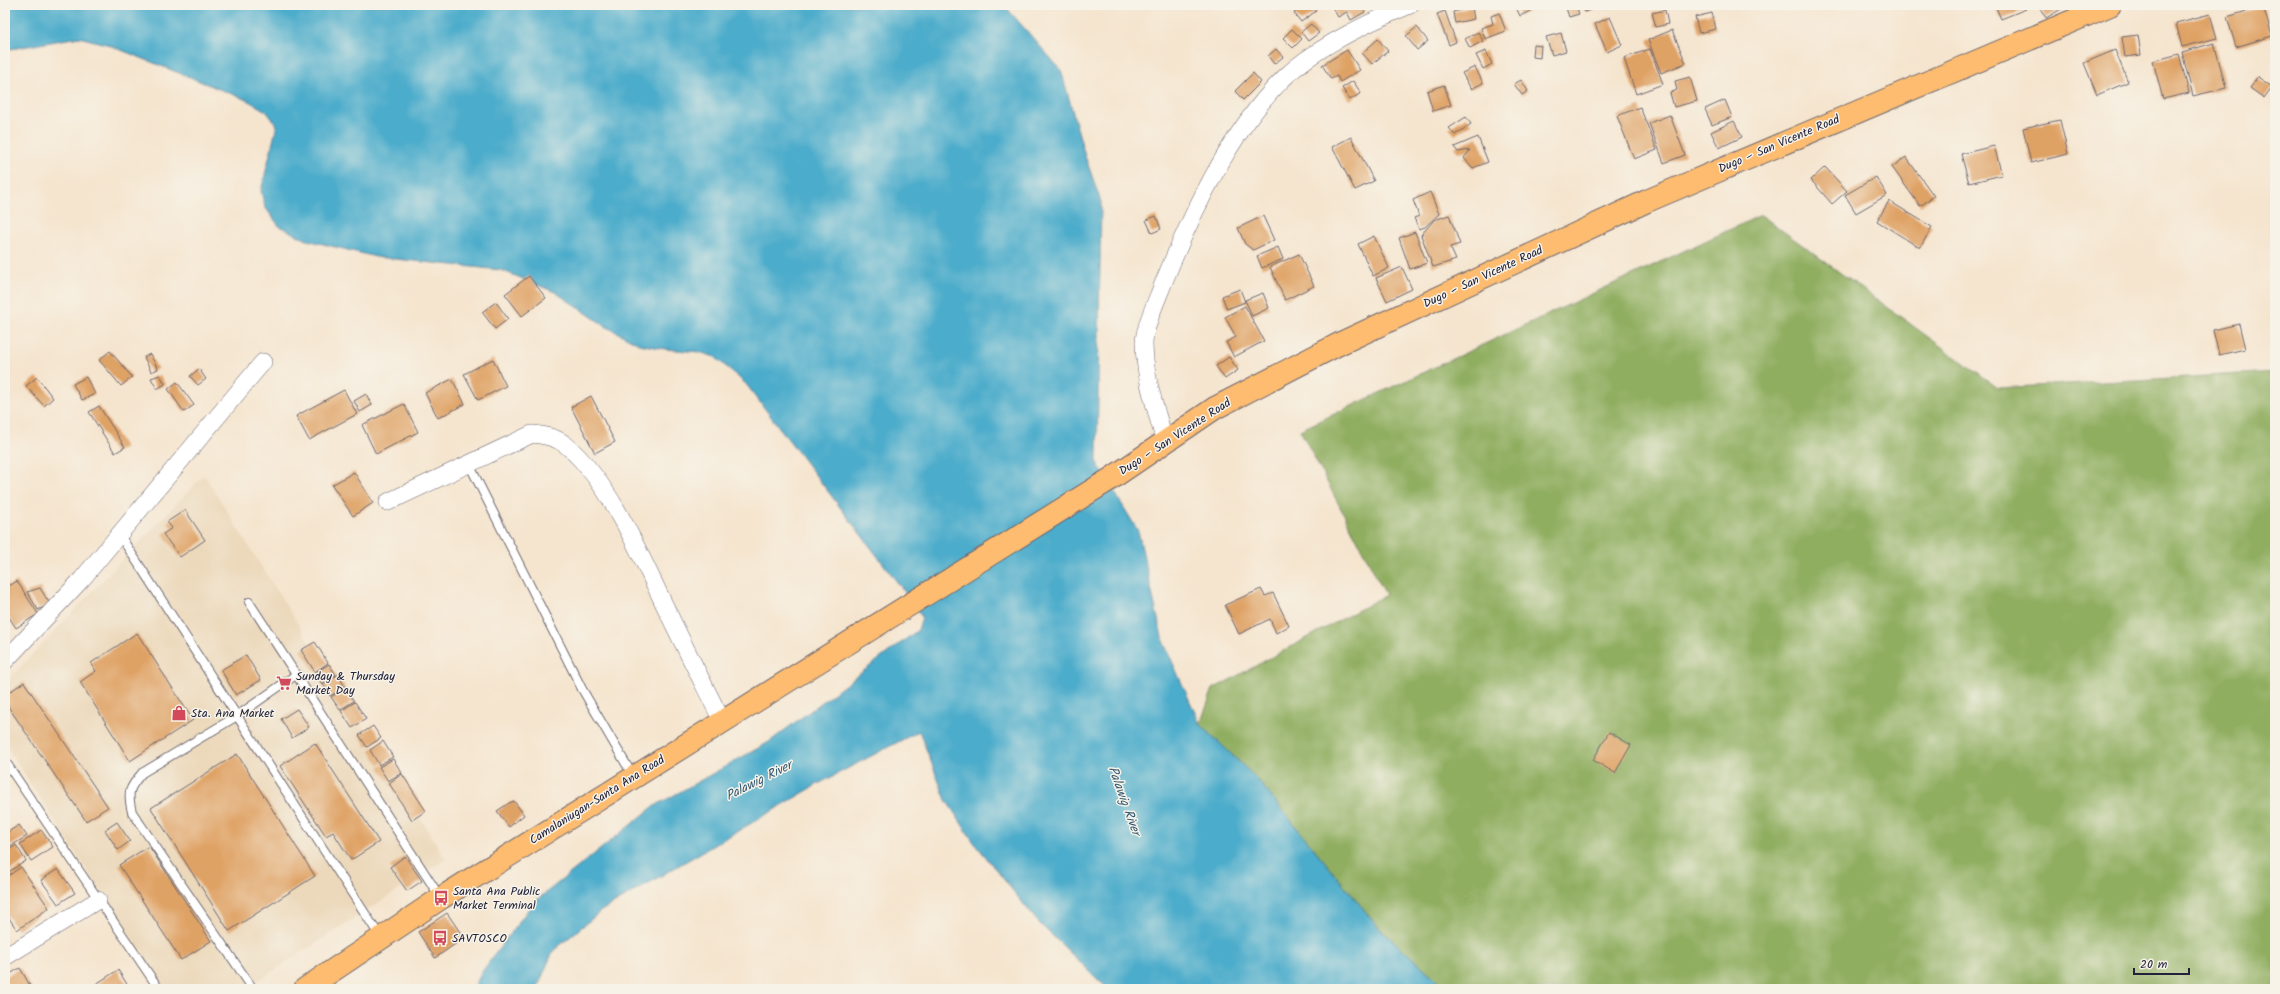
<svg xmlns="http://www.w3.org/2000/svg" width="2280" height="994" font-family="Kalam,sans-serif">
<style>
.built{fill:#ecd8ba}
.forest{fill:#90ae61;stroke:#59684e}
.water{fill:#4caccb;stroke:#376783}
.building{fill:#dfa265}
.lines{fill:none;stroke-linecap:round;stroke-linejoin:round}
.service-casing{stroke:#6c666f;stroke-width:10}
.minor-casing{stroke:#6c666f;stroke-width:18}
.primary-casing{stroke:#6c666f;stroke-width:24}
.service{stroke:#fff;stroke-width:8}
.minor{stroke:#fff;stroke-width:17}
.primary{stroke:#fdbc70;stroke-width:22}
.labels{text-anchor:middle;dominant-baseline:central;stroke-width:3;stroke-linejoin:round;paint-order:stroke}
.street-label{font-size:12px;fill:#22223b;stroke:#f7f3e8}
.poi-label{font-size:12px;fill:#22223b;stroke:#f7f3e8;text-anchor:start}
.water-label{font-size:13px;font-style:italic;fill:#335975;stroke:#f7f3e8}
</style>
<rect width="100%" height="100%" fill="#f7f3e8"/>
<filter id="ink" filterUnits="userSpaceOnUse"><feTurbulence type="fractalNoise" baseFrequency=".025" numOctaves="2"/><feDisplacementMap in="SourceGraphic" scale="8" xChannelSelector="R" yChannelSelector="G"/><feConvolveMatrix kernelMatrix="1 2 1 2 8 2 1 2 1" color-interpolation-filters="sRGB"/></filter>
<filter id="wash" filterUnits="userSpaceOnUse"><feTurbulence type="fractalNoise" baseFrequency=".012" numOctaves="4" result="noise"/><feDisplacementMap in="SourceGraphic" scale="16" xChannelSelector="R" yChannelSelector="G"/><feGaussianBlur stdDeviation="0.9" result="paint"/><feColorMatrix in="noise" values="0 0 0 0 0 0 0 0 0 0 0 0 0 0 0 0 0 1.4 0 .05"/><feComposite in="paint" operator="in"/></filter>
<g filter="url(#wash)">
<rect width="100%" height="100%" fill="#f5e5cf"/>
<path class="built" d="M204 475 446 859 245 989H164L5 744V683Z"/>
<path class="forest" d="M1761 215 1998 388 2275 372V989H1447L1379 928 1256 778 1200 724 1213 689 1386 595 1300 430Z"/>
<path class="water" d="M5 5H1004L1061 70 1085 156 1101 202 1097 463 1138 531 1163 641 1200 724 1256 778 1379 928 1447 989H1108L1038 922 973 841 946 800 919 731 820 783 601 911 553 951 537 989H474L481 973 533 903 653 807 769 742 918 630 922 617 904 591 746 384 715 357 699 352 665 349 639 344 607 327 555 292 501 270 376 257 307 240 279 226 265 207 261 191 277 125 266 111 247 100 106 44 79 37 5 50Z"/>
<g id="blocks">
<path class="building" d="M1305 5H1312L1316 11 1301 22 1294 13Z
M1331 5H1361L1365 12 1351 20 1347 12 1338 17Z
M1515 5H1537L1538 7 1520 16Z
M1565 5H1576L1579 14 1569 17Z
M1582 5H1597L1598 7 1585 12Z
M1601 5H1613L1602 9Z
M1995 5H2025L2026 9 2001 19Z
M2038 5H2068L2046 18Z
M2263 6 2272 36 2236 47 2227 17Z
M1472 7 1474 19 1455 23 1453 12Z
M1665 10 1668 24 1656 27 1652 13Z
M1445 11 1456 42 1449 45 1437 14Z
M1499 13 1506 31 1485 39 1481 28 1493 24 1491 16Z
M1712 13 1716 29 1699 33 1695 17Z
M2210 14 2217 38 2182 47 2176 23Z
M1610 17 1622 45 1607 52 1595 24Z
M1311 24 1319 33 1308 41 1301 32Z
M1417 27 1428 41 1417 50 1406 36Z
M1292 29 1302 39 1293 48 1283 38Z
M1672 30 1686 63 1661 73 1648 40Z
M1478 32 1483 41 1470 48 1465 39Z
M1561 33 1566 51 1552 55 1546 37Z
M2138 35 2141 55 2125 57 2122 37Z
M1378 39 1388 51 1372 64 1362 53Z
M2214 43 2226 88 2193 96 2182 52Z
M1534 45 1541 46 1540 58 1533 57Z
M1276 49 1283 57 1274 64 1268 56Z
M1650 49 1663 84 1636 94 1624 58Z
M1347 50 1360 70 1340 82 1337 76 1331 79 1322 65Z
M2115 50 2128 82 2097 95 2084 63Z
M1486 51 1492 64 1483 69 1476 55Z
M2179 54 2189 93 2163 99 2153 61Z
M1475 67 1483 83 1471 89 1462 73Z
M1253 73 1261 82 1243 100 1235 91Z
M1690 77 1697 101 1674 107 1670 93 1677 90 1675 81Z
M2258 77 2272 87 2264 98 2250 88Z
M1521 80 1528 91 1522 95 1514 84Z
M1353 81 1361 93 1350 100 1342 88Z
M1444 85 1451 105 1433 111 1427 91Z
M1725 100 1732 117 1712 125 1705 109Z
M1640 107 1657 150 1634 159 1617 116Z
M1670 115 1685 155 1664 163 1649 123Z
M1466 117 1471 124 1455 135 1449 128Z
M2060 120 2068 154 2031 163 2023 128Z
M1734 121 1742 137 1719 148 1711 132Z
M1351 137 1374 181 1355 190 1332 147Z
M1478 137 1488 162 1473 168 1464 158 1470 150 1458 152 1454 147Z
M1994 146 2002 175 1969 183 1961 154Z
M1906 157 1934 196 1920 206 1892 167Z
M1825 167 1847 191 1832 204 1811 180Z
M1876 177 1887 195 1856 213 1845 195Z
M1430 192 1439 214 1425 227 1419 229 1414 218 1419 216 1413 200Z
M1889 201 1932 227 1920 248 1877 221Z
M1449 215 1460 244 1450 247 1456 260 1433 267 1421 235 1434 220Z
M1156 216 1161 229 1152 233 1146 220Z
M1263 216 1274 240 1253 250 1245 244 1238 228Z
M1415 232 1427 263 1410 269 1399 238Z
M1374 236 1389 268 1373 276 1358 244Z
M1278 247 1283 259 1262 268 1257 256Z
M1299 254 1314 286 1285 300 1270 267Z
M1402 267 1412 289 1387 301 1376 278Z
M529 276 546 298 522 316 505 294Z
M1240 289 1245 302 1227 309 1222 296Z
M1263 293 1269 308 1252 316 1245 300Z
M496 302 508 319 495 329 482 312Z
M1245 306 1264 341 1234 357 1226 342 1236 337 1225 317Z
M2239 324 2245 349 2219 355 2213 330Z
M110 351 132 377 121 386 99 360Z
M150 354 158 369 151 372 144 357Z
M1229 357 1238 370 1225 379 1216 366Z
M493 359 506 386 478 400 464 374Z
M199 369 206 379 198 385 190 376Z
M160 375 165 384 157 389 151 378Z
M37 377 53 398 44 406 26 386Z
M86 377 95 394 82 400 73 384Z
M452 379 465 404 438 418 425 393Z
M177 382 194 405 184 412 168 389Z
M344 390 357 414 309 440 296 416Z
M366 394 372 405 360 412 354 401Z
M591 396 615 442 595 453 571 407Z
M404 404 418 432 376 454 362 425Z
M99 406 125 447 115 453 89 412Z
M354 472 373 503 353 516 332 485Z
M185 510 205 540 180 557 163 534 172 528 167 522Z
M5 579 9 586 17 581 38 614 16 628 5 611Z
M40 588 50 604 38 610 27 592Z
M1261 589 1265 596 1273 593 1289 626 1276 633 1270 619 1239 634 1225 605Z
M137 633 193 720 130 761 80 682 96 671 91 663Z
M315 642 328 663 315 672 301 650Z
M246 655 261 680 236 695 221 670Z
M329 664 336 675 322 684 315 673Z
M338 675 345 687 330 696 323 684Z
M24 682 108 807 86 821 5 702V695Z
M345 688 354 701 340 710 331 697Z
M355 702 366 719 352 728 341 711Z
M297 709 309 727 292 738 281 719Z
M373 726 381 738 367 747 359 735Z
M1609 732 1631 745 1615 773 1593 760Z
M383 741 393 757 379 765 370 750Z
M315 743 379 842 351 860 333 832 326 836 280 766Z
M237 754 315 876 229 931 151 808Z
M393 759 402 773 388 781 379 767Z
M402 774 426 811 412 820 389 783Z
M514 801 524 815 509 827 497 811 509 803Z
M117 822 130 841 118 850 105 830Z
M19 825 27 836 11 846 5 834Z
M41 830 53 847 31 861 20 844Z
M16 845 26 861 5 874V853Z
M149 846 211 941 181 960 119 865Z
M405 856 422 881 407 891 390 867Z
M21 867 49 908 17 930 5 912V878Z
M58 869 75 893 58 904 41 880Z
M447 913 464 938 435 958 418 932Z
M20 968 32 989H12L11 987 5 989V977Z
M118 970 130 989H88Z"/>
</g>
</g>
<g filter="url(#ink)">
<use href="#blocks" fill-opacity="0" stroke="#6c666f" stroke-width="1"/>
<g class="lines">
<g class="service-casing">
<path id="service" d="M469 464 582 689 633 776
M119 534 381 938
M249 602 440 897
M5 761 159 989
M253 989 132 812C127 792 129 788 142 773L237 716 297 674"/>
</g>
<g class="minor-casing">
<path id="minor" d="M1165 442C1156 409 1144 376 1144 342 1145 325 1157 300 1163 284 1191 215 1231 129 1285 77 1317 46 1369 22 1410 5
M388 502 532 434C545 435 556 437 566 445 610 483 638 550 663 602 682 642 702 681 722 721
M5 661 82 579 263 362
M5 957 98 900"/>
</g>
<g class="primary-casing">
<path id="primary" d="M305 989 441 898 1112 478 1215 408 1341 343 1647 201 2110 5"/>
</g>
<use href="#service" class="service"/>
<use href="#minor" class="minor"/>
<use href="#primary" class="primary"/>
</g>
</g>
<defs>
<g id="supermarket-bare" transform="scale(1.2)"><path d="M-6-5.5h2.5l.6 2H6L4.5 2H-2.5L-4.4-4H-6ZM-1.5 3.2a1.3 1.3 0 1 0 .1 0ZM3 3.2a1.3 1.3 0 1 0 .1 0Z" fill="#d1495b" stroke="#f7f3e8" stroke-width="2.5" paint-order="stroke"/></g>
<g id="shop-bare" transform="scale(1.2)"><path d="M-5-2.5h2.3a2.7 3.5 0 0 1 5.4 0H5L5.5 6h-11ZM-1.5-2.5h3a1.5 2.3 0 0 0-3 0Z" fill="#d1495b" stroke="#f7f3e8" stroke-width="2.5" paint-order="stroke"/></g>
<g id="bus-bare" transform="scale(1.2)"><path d="M-5-6H5V4H4V6H2V4H-2V6H-4V4H-5ZM-3.5-4V0h7V-4ZM-3.5 1.2v1.5H-2V1.2ZM2 1.2v1.5H3.5V1.2Z" fill="#d1495b" stroke="#f7f3e8" stroke-width="2.5" paint-order="stroke"/></g>
</defs>
<g fill-rule="evenodd">
<use href="#supermarket-bare" x="284" y="683"/>
<use href="#shop-bare" x="179" y="713"/>
<use href="#bus-bare" x="441" y="898"/>
<use href="#bus-bare" x="440" y="938"/>
</g>
<g class="labels">
<g class="street-label">
<text transform="translate(1779 144) rotate(-23)">Dugo – San Vicente Road</text>
<text transform="translate(1483 277) rotate(-25)">Dugo – San Vicente Road</text>
<text transform="translate(1175 437) rotate(-33)">Dugo – San Vicente Road</text>
<text transform="translate(597 800) rotate(-32)">Camalaniugan-Santa Ana Road</text>
</g>
<g class="poi-label">
<text x="296" y="676">Sunday &amp; Thursday<tspan x="296" dy="14">Market Day</tspan></text>
<text x="191" y="713">Sta. Ana Market</text>
<text x="453" y="891">Santa Ana Public<tspan x="453" dy="14">Market Terminal</tspan></text>
<text x="452" y="938">SAVTOSCO</text>
</g>
<g class="water-label">
<text transform="translate(759 781) rotate(-27)">Palawig River</text>
<text transform="translate(1124 801) rotate(70)">Palawig River</text>
</g>
</g>
<rect width="2280" height="994" fill="none" stroke="#f7f3e8" stroke-width="20"/>
<path d="M2134 968v6h55v-6" fill="none" stroke="#22223b" stroke-width="2"/>
<text x="2140" y="968" font-size="12" fill="#22223b" stroke="#f7f3e8" stroke-width="3" paint-order="stroke">20 m</text>
</svg>
